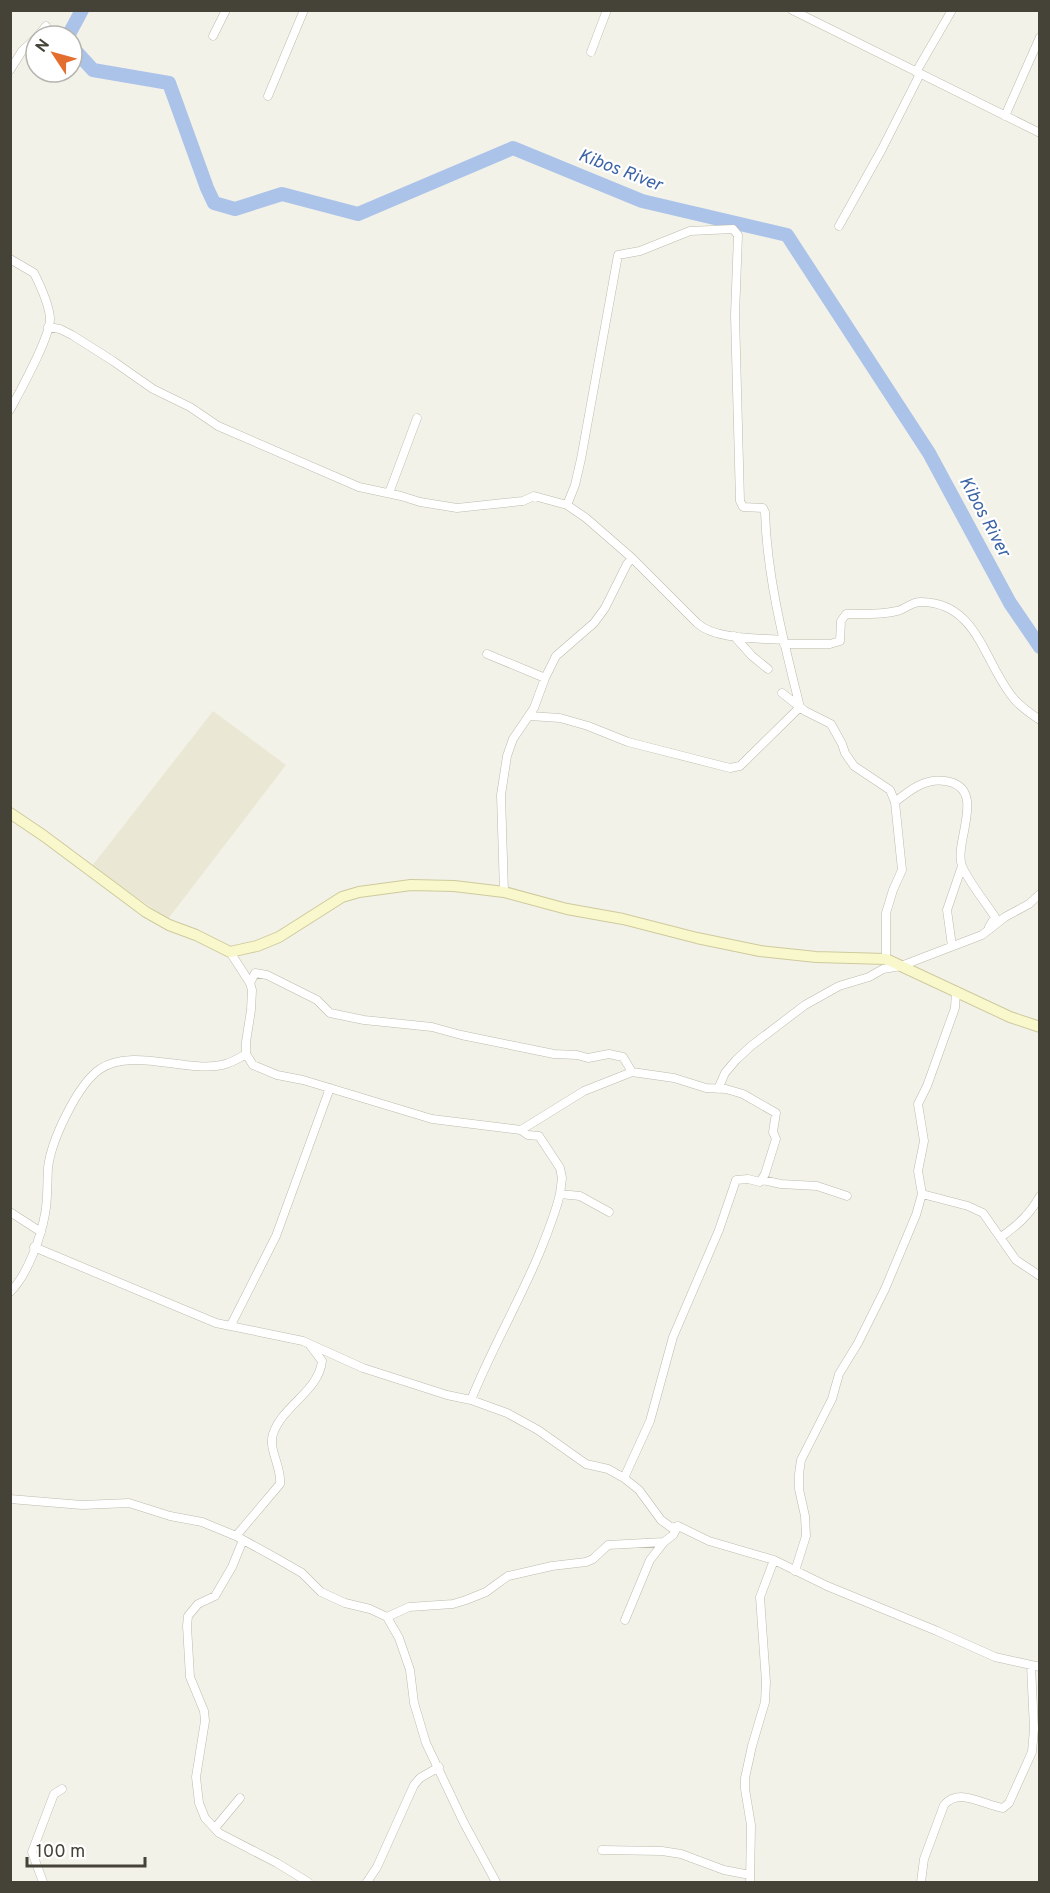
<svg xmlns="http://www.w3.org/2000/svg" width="1050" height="1893" font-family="Overpass,sans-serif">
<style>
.education{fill:#eae8d4}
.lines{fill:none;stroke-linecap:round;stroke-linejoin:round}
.river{stroke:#abc3e9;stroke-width:14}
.minor-casing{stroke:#bdbbac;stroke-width:9}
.secondary-casing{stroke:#ceca9d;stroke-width:12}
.minor{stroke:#fff;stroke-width:8}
.secondary{stroke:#f9f7cc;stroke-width:10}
.labels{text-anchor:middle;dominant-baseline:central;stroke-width:4.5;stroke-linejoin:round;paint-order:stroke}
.water-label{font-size:18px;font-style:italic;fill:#3c64a7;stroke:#fff}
</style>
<rect width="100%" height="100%" fill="#f3f2e9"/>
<path class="education" d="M213 711 286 765 168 919 92 866Z"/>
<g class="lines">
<path class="river" d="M68 36 82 10
M72 47 93 70 169 83 207 188 214 203 235 209 282 194 358 214 513 148 642 201 787 235 929 453 1010 603 1040 647"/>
<g class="minor-casing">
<path id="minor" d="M792 10 1040 133
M38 36 46 26
M213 36 226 10
M591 52 607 10
M10 70 22 51 36 38
M916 72 952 10
M268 96 304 10
M1005 116 1040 37
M839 226 882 149 920 74
M10 259 34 273C40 285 49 304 50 318 51 336 20 391 10 410
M48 327 60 329 72 335 113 361 153 389 190 407 218 426 359 487 401 496 420 502 457 508 523 501 534 496 567 505 586 518 632 558 697 623C715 640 759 638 783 640
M389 493 417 418
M567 505 575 485 581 459 618 255 640 251 690 231 733 229 738 235 735 315 740 501 743 507 763 508 765 512C767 578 784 643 800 707
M734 636 752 656 768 669
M784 644H830L840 641 841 621 846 614C863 614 880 615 897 611 906 609 912 601 922 602 979 603 984 665 1015 700 1022 708 1031 714 1040 720
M487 654 545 678
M782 693 805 711 831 724 842 744 845 753 854 766 890 790 895 802 902 870 893 890 886 913V959
M530 716 560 718 588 726 628 742 730 768 740 766 800 707
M895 802C910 790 925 778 945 781 989 787 953 842 962 866 968 881 986 903 995 917L989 927
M504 892 501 795 507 756 513 739 534 708 545 678 556 656 594 623 605 608 627 564 632 558
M952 946 947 910 962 866
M230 952 250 983 252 990 251 1010 246 1042V1054L253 1065 277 1075 303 1080 432 1119 521 1130 528 1135 539 1136 560 1168 562 1178 560 1194
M250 983 255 973 267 975 317 1000 330 1013 364 1020 432 1027 461 1035 554 1054 577 1055 588 1058 609 1054 623 1057 632 1072 674 1078 706 1088 726 1089 743 1094 776 1113 773 1132 776 1139 765 1174 760 1182 748 1179 736 1180 719 1230 673 1337 650 1421 624 1478
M718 1089 725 1073 736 1060 751 1046 805 1005 839 986 869 977 883 969 901 966 982 935 1005 917 1029 904 1040 894
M521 1130 584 1091 632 1072
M762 1180 781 1184 817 1186 847 1196
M922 1194 968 1206 983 1213 1016 1260 1040 1276
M10 1212 41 1232
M1001 1237C1018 1225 1030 1214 1040 1196
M34 1247 216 1323 303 1341 363 1368 447 1395 471 1400 507 1413 538 1430 586 1464 608 1469 624 1478 639 1490 661 1520 672 1528 678 1526 709 1541 774 1560 827 1586 937 1631 995 1657 1040 1667
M10 1292C27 1276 41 1237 45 1214 48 1199 47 1183 48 1168 51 1141 77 1085 100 1069 132 1047 187 1073 222 1065 231 1063 238 1059 246 1054
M231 1325 276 1236 330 1088
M471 1400C491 1350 518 1304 539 1254 547 1234 555 1215 560 1194L580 1196 609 1212
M10 1499 82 1505 129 1503 170 1516 202 1522 236 1536 276 1558 302 1573 321 1592 345 1603 370 1609 387 1617 399 1638 410 1670 414 1703 426 1743 464 1823 496 1882
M236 1536 280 1484C282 1467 268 1450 273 1434 282 1406 319 1391 322 1361L310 1345
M243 1540 232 1567 215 1596 198 1604 188 1616 187 1626 190 1677 204 1711 205 1721 196 1777 199 1803 205 1818 219 1833 277 1863 308 1882
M795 1571 806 1536 805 1516 799 1489V1474L801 1460 832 1399 839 1374 858 1343 885 1289 916 1215 922 1194 918 1171 924 1141 918 1104 927 1086 955 1008 956 991
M387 1617 409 1607 453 1604 466 1600 486 1592 508 1576 552 1566 586 1562 593 1559 608 1545 664 1542 673 1535 678 1526
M625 1620 650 1560 664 1542
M215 1828 240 1798
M602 1850 662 1851 681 1854 724 1870 750 1875
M43 1882 32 1852 54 1794 62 1789
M367 1882 377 1867 414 1785 420 1778 439 1767
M750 1882 751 1825 745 1789V1778L752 1746 765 1702 766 1682 760 1597 774 1560
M921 1882 924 1859 944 1805C960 1787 983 1805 1003 1808L1009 1803 1032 1752 1034 1729 1031 1665"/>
</g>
<g class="secondary-casing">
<path id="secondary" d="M10 813 44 836 146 912 169 925 196 935 230 952 257 946 279 937 342 897 359 892 411 885 454 886 504 892 567 909 623 919 697 938 760 951 816 957 886 959 1010 1017 1040 1027"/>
</g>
<use href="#minor" class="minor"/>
<use href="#secondary" class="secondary"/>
</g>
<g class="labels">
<g class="water-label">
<text transform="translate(620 171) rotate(21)">Kibos River</text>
<text transform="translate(984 517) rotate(62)">Kibos River</text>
</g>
</g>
<rect width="1050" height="1893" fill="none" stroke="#454338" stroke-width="24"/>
<g transform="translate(54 54) rotate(306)"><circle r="28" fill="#ffffff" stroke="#b5b4af" stroke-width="1.5"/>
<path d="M0-4.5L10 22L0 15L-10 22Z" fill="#e46e2e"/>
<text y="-9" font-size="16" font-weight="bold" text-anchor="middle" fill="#454338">N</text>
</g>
<path d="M27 1857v9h118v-9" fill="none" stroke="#454338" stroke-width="3"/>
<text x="36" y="1857" font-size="18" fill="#454338" stroke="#ffffff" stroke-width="4.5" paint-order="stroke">100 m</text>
</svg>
